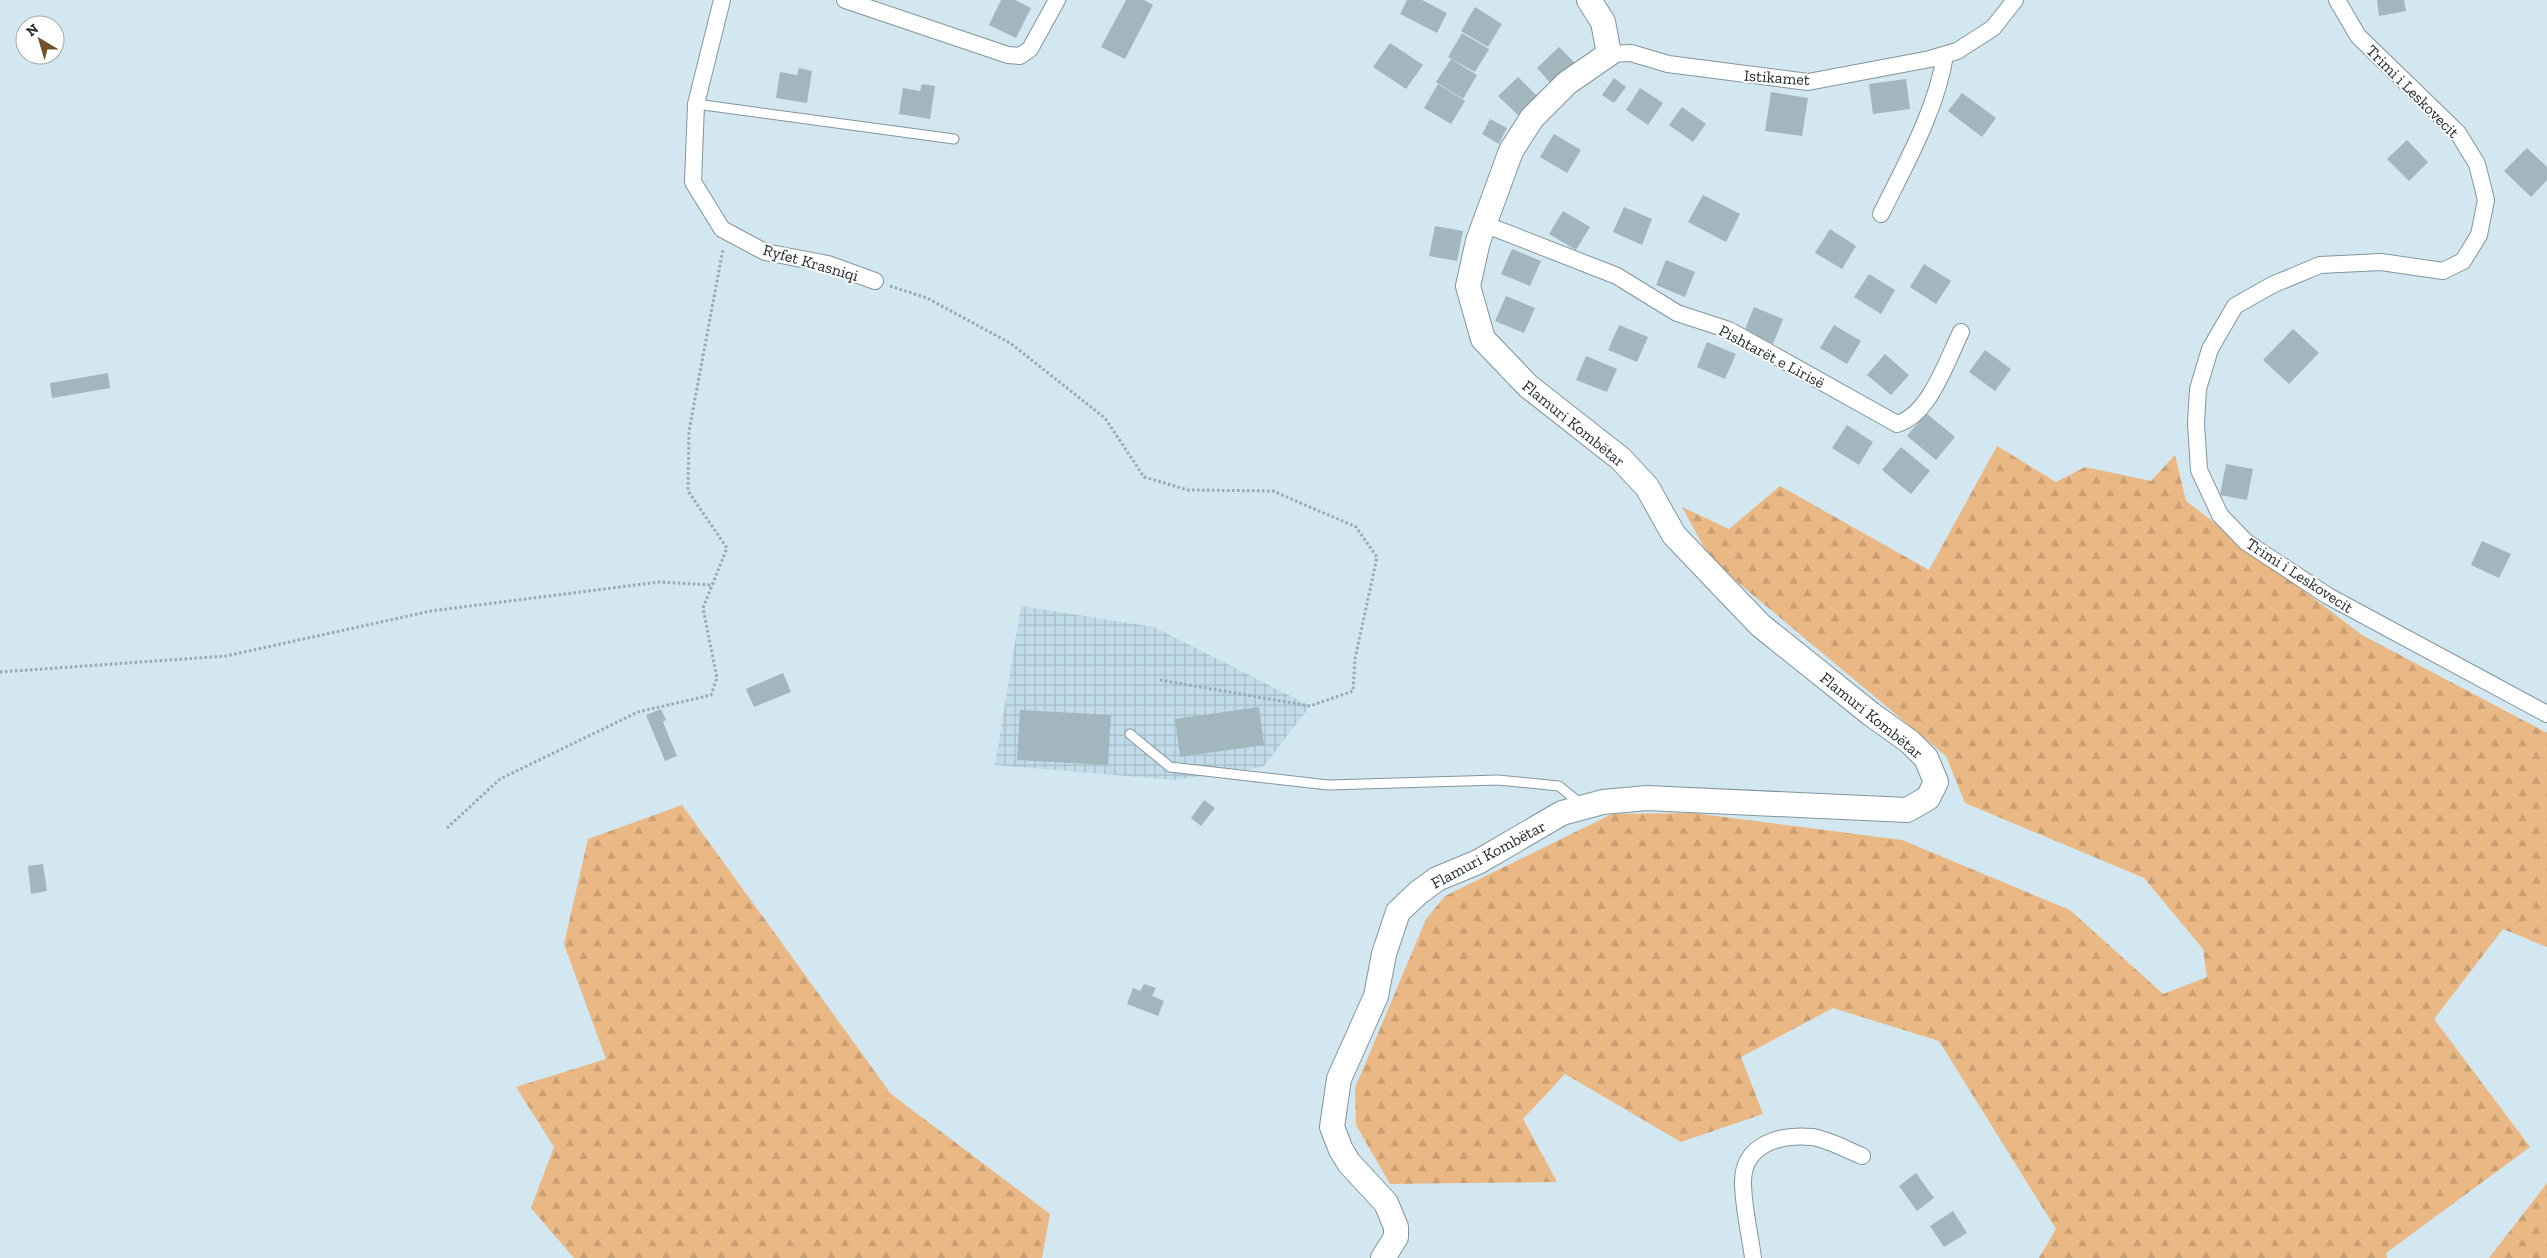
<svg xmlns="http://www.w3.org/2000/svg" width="2547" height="1258" font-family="'Zilla Slab',serif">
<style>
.industrial{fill:url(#industrial-grid)}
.forest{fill:url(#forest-firs)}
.building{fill:#a2b6be}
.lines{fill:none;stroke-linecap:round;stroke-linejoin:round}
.lane-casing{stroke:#82959e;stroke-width:11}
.street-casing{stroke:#82959e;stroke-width:18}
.secondary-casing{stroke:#82959e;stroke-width:26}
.path{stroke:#99a9b0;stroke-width:3;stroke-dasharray:2.5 2.5;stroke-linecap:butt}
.lane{stroke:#fff;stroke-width:9}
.street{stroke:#fff;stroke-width:16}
.secondary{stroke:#fff;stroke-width:24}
.labels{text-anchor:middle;stroke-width:4;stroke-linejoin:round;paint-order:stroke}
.street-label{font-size:16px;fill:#1f272a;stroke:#fff}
</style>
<defs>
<pattern id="industrial-grid" width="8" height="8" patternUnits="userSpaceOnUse" patternTransform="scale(1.25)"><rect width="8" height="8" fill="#c0dce9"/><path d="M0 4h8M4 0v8" fill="none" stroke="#a5bdc8"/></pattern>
<pattern id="forest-firs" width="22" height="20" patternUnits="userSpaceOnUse" patternTransform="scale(1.25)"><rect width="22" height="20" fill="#eab884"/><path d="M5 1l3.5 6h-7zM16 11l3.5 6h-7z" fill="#c89e72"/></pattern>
</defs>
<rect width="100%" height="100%" fill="#d2e7f0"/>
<polygon class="industrial" points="1021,606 1154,627 1310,706 1263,767 1175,780 995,765"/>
<g class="forest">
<polygon points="1997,446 2056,482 2085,467 2151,481 2175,455 2186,501 2362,635 2547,733 2547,947 2503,929 2434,1019 2530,1147 2386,1253 2387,1258 2039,1258 2056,1229 1939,1041 1833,1008 1741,1057 1763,1114 1681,1142 1565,1074 1523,1119 1557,1182 1390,1184 1356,1125 1355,1088 1426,919 1445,896 1612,814 1693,813 1902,840 2070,910 2163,994 2207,977 2203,949 2144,878 1965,803 1946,756 1711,560 1682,507 1729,529 1780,486 1929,570"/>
<polygon points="682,805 891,1094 1050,1214 1042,1258 574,1258 531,1208 554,1147 516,1087 606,1059 564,944 588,839"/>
<polygon points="2547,1183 2547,1258 2489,1258"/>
</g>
<g class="building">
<polygon points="1001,0 1015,0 1031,8 1016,38 989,25"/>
<polygon points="1126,0 1144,0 1153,5 1125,59 1101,47"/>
<polygon points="1407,0 1422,0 1447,13 1437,33 1400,14"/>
<polygon points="2377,0 2404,0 2406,11 2379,16"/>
<polygon points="1475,7 1502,24 1488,47 1461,31"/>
<polygon points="1462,33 1489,49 1475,72 1448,57"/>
<polygon points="1390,43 1423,65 1406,89 1373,67"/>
<polygon points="1559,47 1578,66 1555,88 1537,68"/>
<polygon points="1451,59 1477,75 1463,99 1436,82"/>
<polygon points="799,68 812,71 807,103 776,98 780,72 797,75"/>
<polygon points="1518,77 1540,99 1521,118 1498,96"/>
<polygon points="1614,78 1626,87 1614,103 1602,95"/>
<polygon points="1906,79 1910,109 1873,114 1869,84"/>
<polygon points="922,84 935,86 930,119 899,114 903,88 920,91"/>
<polygon points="1438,84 1465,101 1451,124 1424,108"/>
<polygon points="1640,88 1663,103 1648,125 1626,110"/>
<polygon points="1771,92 1808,98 1802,136 1765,131"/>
<polygon points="1962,93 1996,118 1982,137 1948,111"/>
<polygon points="1682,107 1706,124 1693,142 1669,125"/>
<polygon points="1490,119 1507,128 1499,144 1482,134"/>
<polygon points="1554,134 1581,150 1567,173 1540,157"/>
<polygon points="2407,140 2428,162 2409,181 2387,159"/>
<polygon points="2527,148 2547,167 2547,180 2531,197 2504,171"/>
<polygon points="1703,195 1740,214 1726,242 1688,222"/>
<polygon points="1624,207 1652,219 1642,245 1613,232"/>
<polygon points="1563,211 1590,227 1576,250 1549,234"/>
<polygon points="1435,226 1463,231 1457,261 1429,256"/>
<polygon points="1830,229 1856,246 1842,269 1815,253"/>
<polygon points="1512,249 1541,261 1530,286 1501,274"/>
<polygon points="1666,260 1695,272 1685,297 1656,285"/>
<polygon points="1924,264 1951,281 1936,304 1910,287"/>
<polygon points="1869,274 1895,290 1881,314 1854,297"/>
<polygon points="1506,296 1535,308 1524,333 1495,321"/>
<polygon points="1754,307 1783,319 1773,344 1744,332"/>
<polygon points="1619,325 1648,337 1637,362 1608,350"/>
<polygon points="1834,325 1861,341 1847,364 1820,348"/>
<polygon points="2293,329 2319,353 2289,384 2263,360"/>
<polygon points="1707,342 1736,354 1725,379 1697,367"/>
<polygon points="1985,350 2011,369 1995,391 1969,372"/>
<polygon points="1885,354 1909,375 1891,395 1867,375"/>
<polygon points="1586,356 1617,369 1607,392 1576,380"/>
<polygon points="108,373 110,388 52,398 50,383"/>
<polygon points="1926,413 1955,437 1936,460 1907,436"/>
<polygon points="1847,425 1873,442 1859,465 1832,448"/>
<polygon points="1901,447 1930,471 1911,494 1882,470"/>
<polygon points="2226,464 2253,469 2247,500 2220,495"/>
<polygon points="2482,541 2511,554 2499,578 2471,565"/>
<polygon points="783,673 791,692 754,707 746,689"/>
<polygon points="1259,707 1264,745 1180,757 1175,719"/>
<polygon points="661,709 666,720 663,722 677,756 665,761 646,715"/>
<polygon points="1020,710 1111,715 1108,765 1017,760"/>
<polygon points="1204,800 1215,808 1201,826 1191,818"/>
<polygon points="43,864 47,891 31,894 28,866"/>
<polygon points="1144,984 1156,988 1152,996 1164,1001 1158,1016 1127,1004 1133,988 1140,991"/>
<polygon points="1916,1173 1934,1198 1917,1211 1899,1186"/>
<polygon points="1953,1211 1967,1233 1944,1247 1930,1226"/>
</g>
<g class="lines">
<g class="lane-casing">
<g id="lane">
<polyline points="696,104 954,139"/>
<polyline points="1130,734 1170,767 1328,785 1498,780 1559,786 1581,804"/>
</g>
</g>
<g class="street-casing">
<g id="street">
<polyline points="722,0 696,104 693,182 722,229 765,252 828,264 875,281"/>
<polyline points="845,0 1008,55 1020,56 1030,49 1057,0"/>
<polyline points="2337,0 2358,36 2458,133 2477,164 2486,200 2479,235 2463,261 2443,271 2381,262 2320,265 2272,285 2235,306 2210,349 2198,389 2196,423 2199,470 2220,515 2246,542 2328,596 2547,714"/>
<polyline points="1609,54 1631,53 1668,64 1808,82 1930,59 1957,51 1993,28 2015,0"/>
<path d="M1881 214C1905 165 1937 109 1945 55"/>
<path d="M1484 224 1617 276 1677 313 1729 330 1897 424C1930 414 1946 362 1961 332"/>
<path d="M1753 1258C1750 1234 1743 1207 1743 1182 1743 1144 1780 1134 1812 1137 1828 1139 1847 1150 1862 1156"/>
</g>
</g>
<g class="secondary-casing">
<polyline id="secondary" points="1383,1258 1396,1237 1396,1227 1386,1203 1349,1163 1341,1150 1332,1127 1339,1079 1376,996 1384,954 1398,912 1418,893 1437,879 1478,862 1562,813 1603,802 1647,798 1907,810 1928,798 1936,782 1926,758 1910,742 1871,714 1760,625 1674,535 1647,487 1621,459 1528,386 1483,339 1468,286 1478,241 1511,151 1532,118 1567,83 1609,54 1603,22 1589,0"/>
</g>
<g class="path">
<polyline points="890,286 927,298 1010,343 1105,418 1144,477 1188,490 1273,491 1356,527 1377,557 1355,659 1353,691 1310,706 1160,680"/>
<polyline points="0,672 226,656 431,611 659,582 712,585"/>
<polyline points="447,828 500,779 638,712 711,695 717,678 703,608 727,548 688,491 689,431 723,249"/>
</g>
<use href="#lane" class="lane"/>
<use href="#street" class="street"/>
<use href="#secondary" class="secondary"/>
</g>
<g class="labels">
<g class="street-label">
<text transform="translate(1777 77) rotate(4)" y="6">Istikamet</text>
<text transform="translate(2413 91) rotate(45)" y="6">Trimi i Leskovecit</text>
<text transform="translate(811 262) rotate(16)" y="6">Ryfet Krasniqi</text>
<text transform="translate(1772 356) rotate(28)" y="6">Pishtarët e Lirisë</text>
<text transform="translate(1574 423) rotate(39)" y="6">Flamuri Kombëtar</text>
<text transform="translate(2300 575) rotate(33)" y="6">Trimi i Leskovecit</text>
<text transform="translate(1872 715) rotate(39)" y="6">Flamuri Kombëtar</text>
<text transform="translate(1488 854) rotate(-28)" y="6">Flamuri Kombëtar</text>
</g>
</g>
<g transform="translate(40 40) rotate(322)"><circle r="24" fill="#ffffff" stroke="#a5a9aa"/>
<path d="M0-4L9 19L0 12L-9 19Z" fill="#735029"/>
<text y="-8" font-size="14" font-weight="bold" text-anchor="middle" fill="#1f272a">N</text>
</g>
</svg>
